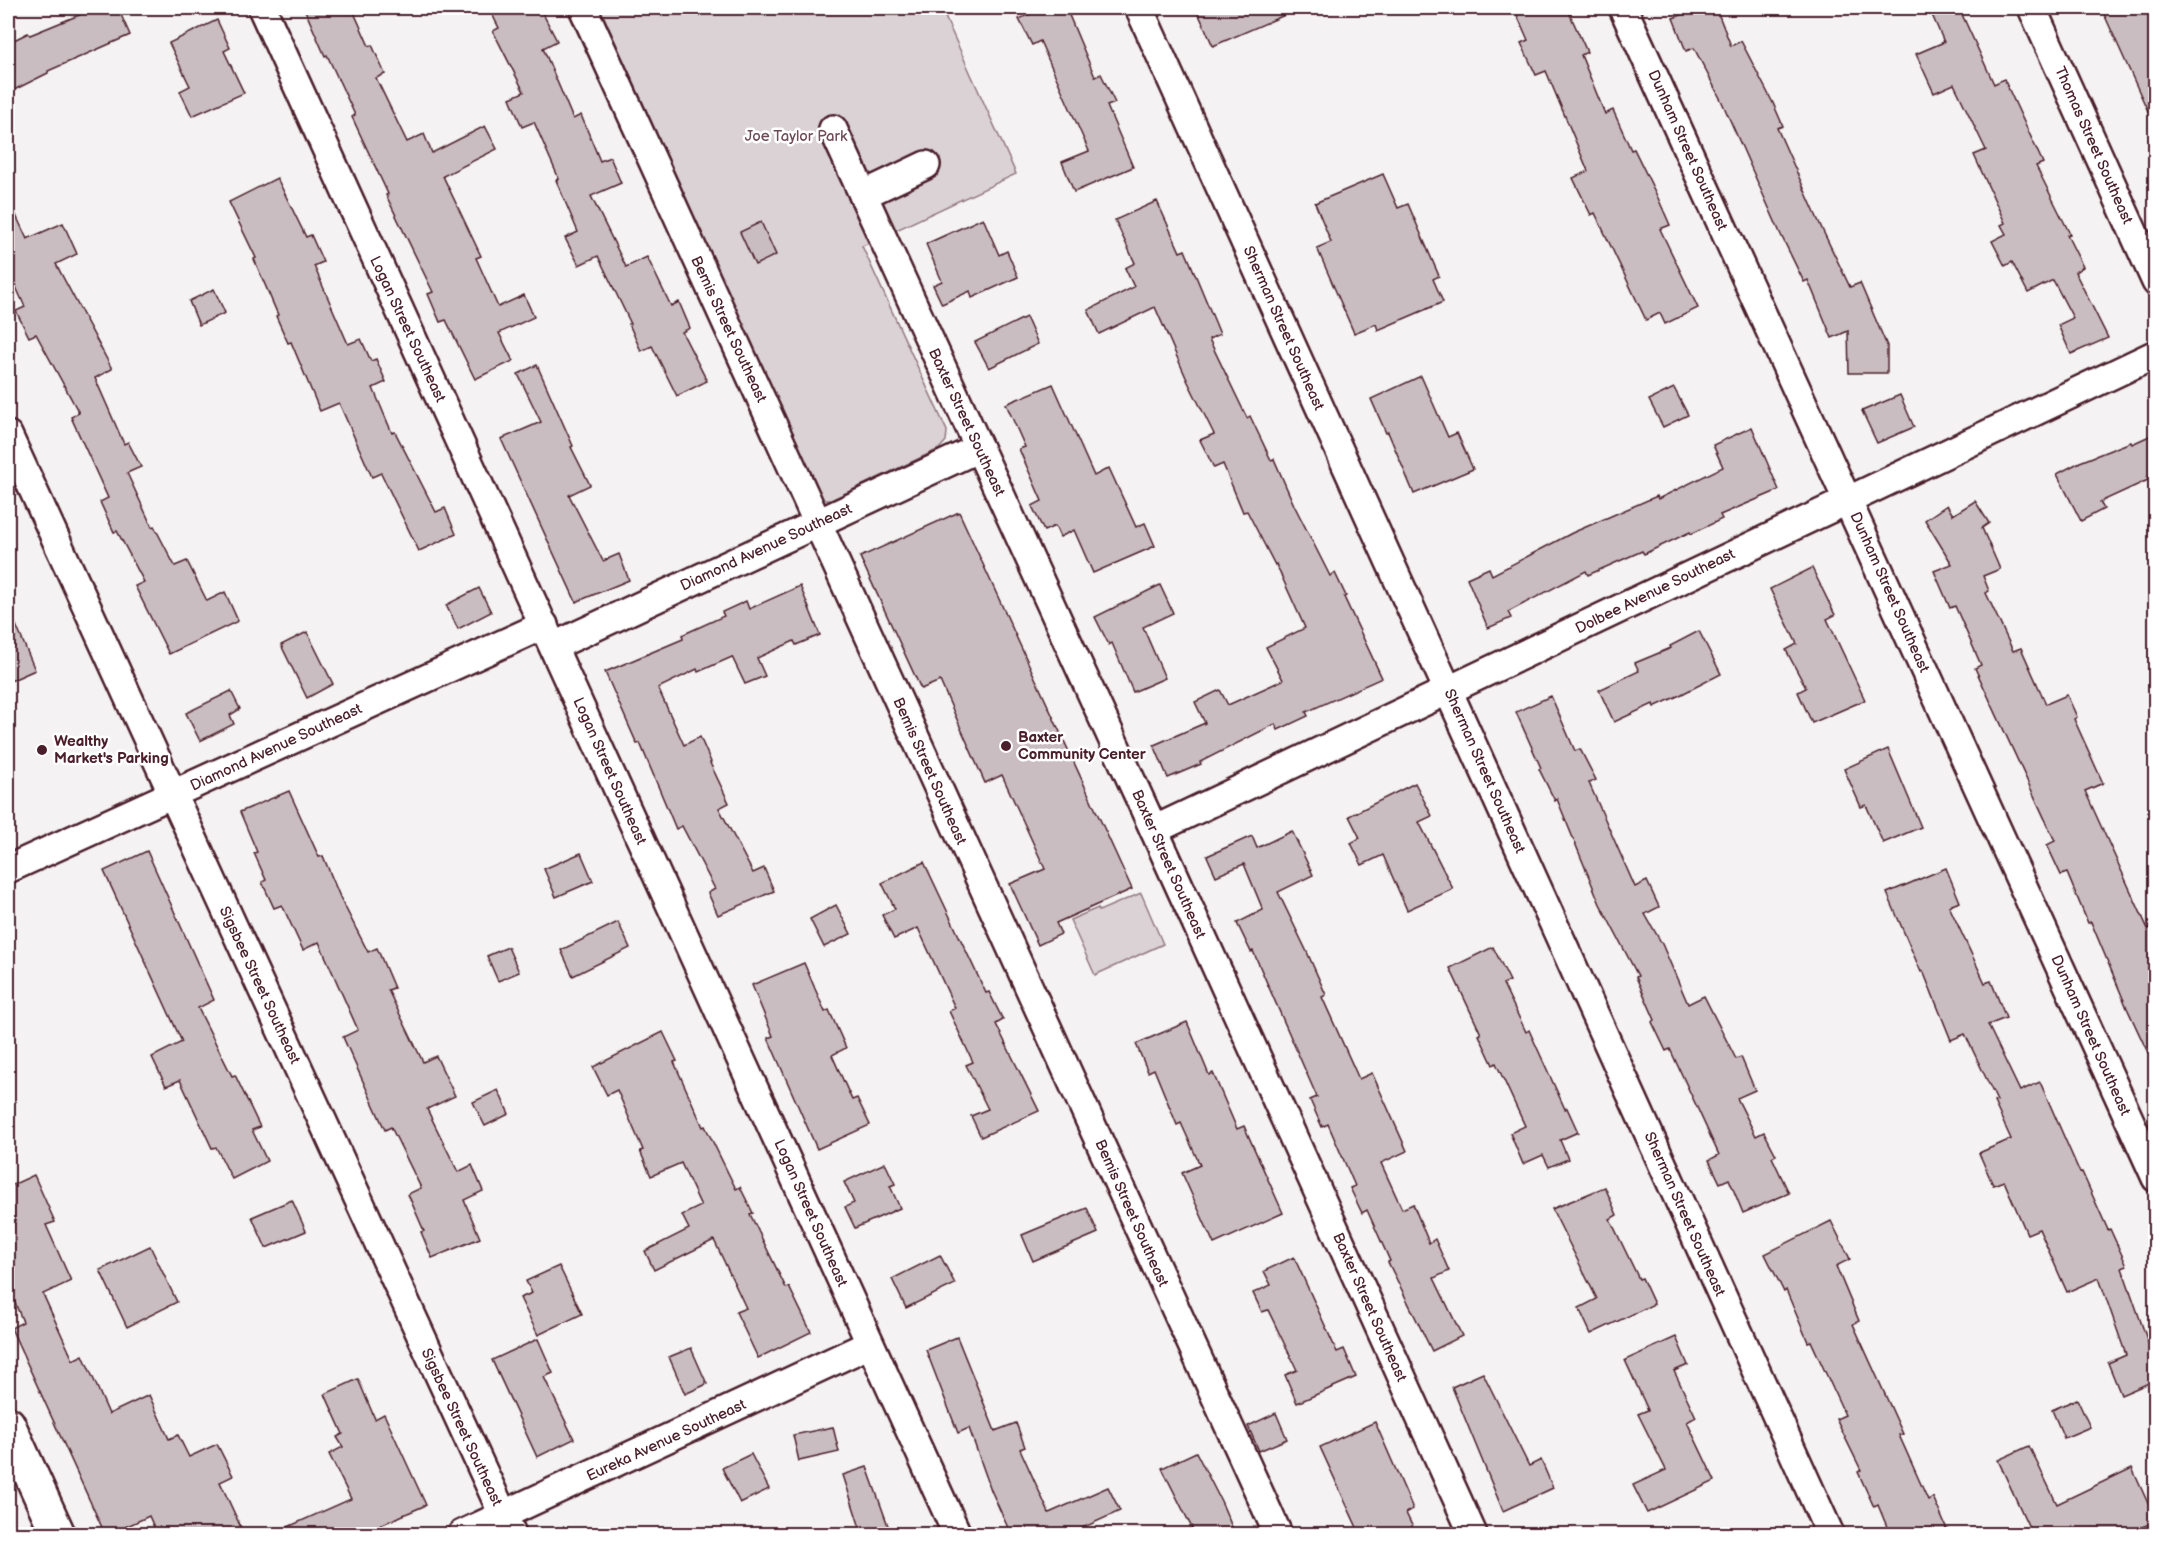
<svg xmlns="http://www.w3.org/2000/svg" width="2163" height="1542" font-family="'Balsamiq Sans',sans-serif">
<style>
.green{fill:#dbd2d5;stroke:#927880;stroke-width:1.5}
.building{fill:#cabdc1;stroke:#4a1f2b;stroke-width:1.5}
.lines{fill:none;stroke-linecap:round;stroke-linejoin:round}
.street-casing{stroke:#4a1f2b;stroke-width:32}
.secondary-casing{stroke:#4a1f2b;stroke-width:38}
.street{stroke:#fff;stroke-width:27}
.secondary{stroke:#fff;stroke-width:33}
.poi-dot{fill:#4a1f2b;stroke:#fff;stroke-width:2}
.labels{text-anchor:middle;stroke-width:5;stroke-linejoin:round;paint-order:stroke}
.park-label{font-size:15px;fill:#6e4c56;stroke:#fff}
.street-label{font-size:15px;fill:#4a1f2b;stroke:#fff}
.poi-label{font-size:15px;font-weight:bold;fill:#4a1f2b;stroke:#fff;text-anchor:start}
</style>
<rect width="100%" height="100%" fill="#f4f2f2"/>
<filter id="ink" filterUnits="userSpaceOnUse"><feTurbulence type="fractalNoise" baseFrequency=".0167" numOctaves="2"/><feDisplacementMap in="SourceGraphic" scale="12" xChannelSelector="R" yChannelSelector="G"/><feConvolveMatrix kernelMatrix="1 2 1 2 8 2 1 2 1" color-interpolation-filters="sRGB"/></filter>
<g filter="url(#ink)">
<g class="green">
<polygon points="595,8 941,8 1016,174 862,246 947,431 946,441 939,449 831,500 824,500 817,496"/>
<polygon points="1141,893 1163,944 1095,975 1070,920 1098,908 1099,911"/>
</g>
<g class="building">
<polygon points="82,8 118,8 130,35 48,71 48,73 8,93 8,43 28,33 30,35 84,13"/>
<polygon points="304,8 352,8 369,46 372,45 385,74 376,78 407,142 424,134 432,153 485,126 497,149 443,176 481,256 476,258 498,307 524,295 534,317 499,333 513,361 475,379 446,320 440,322 428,294 433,292 386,195 388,194 352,117 355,115 327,55 325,56"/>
<polygon points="489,8 540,8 557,41 543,48 573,119 581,115 600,161 610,157 621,183 591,196 626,267 647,257 671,306 679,302 690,328 682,332 707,381 677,396 652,346 641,351 629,324 631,324 598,256 579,265 565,238 578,232 556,180 559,179 534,122 522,127 510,98 524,92 493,31 499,28"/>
<polygon points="1043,8 1066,8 1095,77 1101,74 1115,103 1107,106 1133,167 1074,192 1062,162 1089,151 1040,41 1032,45 1019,19"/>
<polygon points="1196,8 1301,8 1213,46"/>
<polygon points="1514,8 1567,8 1587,52 1581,55 1605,114 1613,110 1631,150 1634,149 1658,198 1670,225 1660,229 1698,308 1665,324 1660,313 1646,320 1595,213 1591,215 1573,178 1588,171 1546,71 1536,75 1521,43 1528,40"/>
<polygon points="1701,8 1716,8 1731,46 1741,41 1773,103 1783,126 1777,128 1823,231 1850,287 1860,283 1887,346 1887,373 1849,373 1848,331 1832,338 1808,280 1804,282 1781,235 1722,102 1694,48 1686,51 1673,18"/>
<polygon points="1929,8 1959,8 1994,84 2004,79 2043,163 2036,166 2070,234 2067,235 2083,267 2075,272 2108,338 2071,354 2058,325 2073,318 2053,280 2028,293 2012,262 2005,266 1992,241 2006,234 2001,225 2005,223 1974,155 1986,150 1954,84 1934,93 1916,54 1944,42"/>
<polygon points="2119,8 2156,8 2156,129 2104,14"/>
<polygon points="217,20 230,48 224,51 244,93 192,116 180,91 190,86 169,43"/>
<polygon points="1383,174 1398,208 1408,204 1439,276 1433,279 1443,302 1378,330 1376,324 1354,333 1317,248 1331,242 1315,203"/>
<polygon points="277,178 306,237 311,235 323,262 314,266 348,344 361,339 371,361 376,359 386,382 373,388 392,433 395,432 436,512 445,508 456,534 419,551 381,473 372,477 339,403 320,411 291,342 288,343 276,316 278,315 254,259 256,258 229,202"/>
<polygon points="8,198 27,239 63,223 77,254 56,264 112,369 95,378 124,444 128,442 141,467 127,473 152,527 154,526 175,566 187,561 207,601 225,592 238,621 169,654 135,586 144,582 117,531 114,532 100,502 108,498 71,417 79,413 36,334 29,337 16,311 25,307 8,269"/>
<polygon points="1157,201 1180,252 1185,250 1220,334 1209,339 1247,418 1250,416 1271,460 1274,459 1294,505 1330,576 1335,573 1346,596 1344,597 1382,678 1306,712 1308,716 1278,730 1275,724 1200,762 1201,764 1168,778 1154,745 1205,723 1195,702 1220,690 1228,705 1283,680 1266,647 1305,628 1276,564 1275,565 1247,511 1243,512 1223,464 1214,468 1200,440 1214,434 1188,382 1155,307 1099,334 1088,310 1134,287 1125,268 1135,263 1115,220"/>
<polygon points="983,218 999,255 1007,251 1018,277 972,298 970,291 942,304 933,285 942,281 926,244"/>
<polygon points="761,222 776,255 755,265 740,232"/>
<polygon points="214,289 225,313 199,325 189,301"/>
<polygon points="1026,317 1038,344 989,368 975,342"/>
<polygon points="537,365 573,446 571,447 590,485 569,495 603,561 619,554 629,580 576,602 501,439 541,422 518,374"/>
<polygon points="1421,376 1448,437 1457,433 1473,469 1414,494 1388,432 1386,433 1371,399"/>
<polygon points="1053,384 1094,476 1109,468 1136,527 1145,523 1155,546 1093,573 1074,530 1060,537 1055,526 1044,531 1032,506 1042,501 1019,449 1025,447 1006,404"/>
<polygon points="1674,388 1688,415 1663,427 1649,400"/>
<polygon points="1900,395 1914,427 1877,443 1862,411"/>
<polygon points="1752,427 1779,490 1720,515 1722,519 1691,534 1690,532 1644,554 1642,551 1588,575 1586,571 1508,612 1511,618 1488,628 1467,578 1489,568 1492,575 1572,533 1657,496 1658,499 1723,467 1713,445"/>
<polygon points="2156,433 2156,473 2147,477 2148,480 2100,502 2104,509 2081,521 2057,474 2080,462 2131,442 2132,444"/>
<polygon points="1975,501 1989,523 1982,528 2000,569 1983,576 1989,591 1986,593 2013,651 2021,648 2046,704 2067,695 2077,717 2074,719 2103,783 2085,791 2148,929 2156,926 2156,1070 2127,1008 2091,922 2088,923 2067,873 2061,875 2047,845 2055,841 1975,668 1981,665 1955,606 1950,608 1934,571 1952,564 1925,520 1947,505 1953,515"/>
<polygon points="959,512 1132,889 1056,923 1061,934 1038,945 1010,884 1045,869 1002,775 985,783 940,681 921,689 860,557"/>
<polygon points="1812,568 1835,615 1827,619 1865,700 1812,723 1798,692 1806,688 1786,650 1797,644 1770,589"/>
<polygon points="1160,585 1173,613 1143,627 1165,678 1133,692 1112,643 1109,645 1095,617"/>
<polygon points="800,586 820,635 796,645 794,641 757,658 765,676 745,684 732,657 698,672 697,669 658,688 684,745 700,737 711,762 710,763 729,803 719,808 753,873 764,868 774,891 718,915 708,893 715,889 682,826 676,829 640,743 637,744 605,672 683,639 682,635 724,616 722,612 746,601 749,609"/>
<polygon points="479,588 491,612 458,629 446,605"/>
<polygon points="8,606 35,670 8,682"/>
<polygon points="1699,631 1721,674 1680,695 1654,707 1653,704 1614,722 1599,690 1639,671 1635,663 1671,648 1670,646"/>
<polygon points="307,632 333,684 307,698 281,645"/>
<polygon points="231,691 240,709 230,715 234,724 200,741 186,713"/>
<polygon points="1551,696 1575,751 1580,749 1596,780 1589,783 1635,887 1647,881 1659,907 1645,914 1662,944 1688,1004 1704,996 1736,1059 1741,1057 1755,1090 1737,1098 1756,1136 1764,1132 1776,1155 1772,1157 1789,1193 1743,1213 1729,1179 1720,1183 1709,1160 1719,1155 1670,1049 1666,1051 1652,1022 1655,1020 1636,977 1638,976 1600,904 1557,799 1555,801 1539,769 1541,768 1516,712"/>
<polygon points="1888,749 1921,827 1883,843 1866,805 1861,807 1844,769"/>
<polygon points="1415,783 1432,816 1419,822 1453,889 1407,910 1383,855 1362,865 1351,843 1360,838 1349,816"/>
<polygon points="289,791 319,857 323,856 340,897 368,952 377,948 394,988 388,990 423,1062 436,1056 455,1096 427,1109 458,1172 472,1165 483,1191 464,1200 480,1238 432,1258 421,1232 424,1231 408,1194 421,1188 391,1127 385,1130 343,1037 358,1030 319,942 303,950 282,905 274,908 262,882 266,880 254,853 257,852 240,812"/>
<polygon points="1292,831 1313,875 1278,892 1307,952 1326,995 1322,997 1359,1079 1372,1073 1407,1151 1381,1163 1402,1209 1413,1204 1429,1243 1435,1239 1449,1271 1434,1278 1462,1336 1432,1351 1388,1262 1390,1261 1367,1210 1362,1213 1350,1188 1355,1186 1328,1124 1322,1127 1310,1100 1317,1097 1253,951 1251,952 1237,923 1263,910 1244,864 1216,876 1207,856 1252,836 1257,848"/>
<polygon points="147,851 214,1000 198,1008 232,1076 235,1075 260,1127 252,1130 267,1161 232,1179 216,1147 212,1148 180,1080 166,1086 152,1057 182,1042 104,871"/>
<polygon points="581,853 593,881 556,897 544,869"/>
<polygon points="924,862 986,993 989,992 1003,1020 996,1024 1039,1111 981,1137 971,1116 988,1109 966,1065 973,1062 949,1011 955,1008 918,928 894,939 882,915 895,909 882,883"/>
<polygon points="1946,868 1960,902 1949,906 1985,983 1991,981 2006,1018 1988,1025 2020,1091 2040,1082 2080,1173 2082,1172 2108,1230 2110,1229 2127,1266 2122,1268 2149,1345 2156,1343 2156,1380 2121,1395 2108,1363 2126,1355 2099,1278 2067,1292 2039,1229 2027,1234 2004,1181 1993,1185 1979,1153 2011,1139 1994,1102 1997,1101 1965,1034 1951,1040 1923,971 1921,972 1887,893"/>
<polygon points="836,905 851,934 824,947 810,919"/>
<polygon points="618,922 630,948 573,976 561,950"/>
<polygon points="508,947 519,972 498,981 487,956"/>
<polygon points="1493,947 1510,981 1503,984 1526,1032 1529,1030 1565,1109 1567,1108 1578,1132 1560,1140 1568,1159 1549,1167 1543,1155 1523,1164 1510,1133 1525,1126 1496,1063 1493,1065 1479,1035 1481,1034 1450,968"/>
<polygon points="804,963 825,1012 829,1010 846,1048 832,1055 852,1100 857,1098 870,1125 817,1149 768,1038 773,1036 752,985"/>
<polygon points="1187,1022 1209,1075 1213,1073 1237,1129 1244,1126 1283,1213 1214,1244 1182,1173 1200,1165 1181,1123 1177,1125 1154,1069 1148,1072 1136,1044"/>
<polygon points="663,1032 677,1061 674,1062 703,1127 705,1126 736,1189 740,1187 753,1213 750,1214 786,1288 789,1287 811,1332 758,1358 736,1312 746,1308 714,1240 654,1270 645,1251 689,1229 682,1215 701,1206 681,1163 651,1176 640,1151 643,1150 617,1090 607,1095 593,1067"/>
<polygon points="498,1090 509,1114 485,1126 473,1102"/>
<polygon points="885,1163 895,1184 890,1186 900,1208 855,1228 845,1207 854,1203 844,1182"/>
<polygon points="34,1175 55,1222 46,1225 71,1281 43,1294 73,1360 83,1355 109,1414 149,1395 169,1439 178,1435 189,1457 217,1444 233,1476 220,1482 244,1534 157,1534 149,1516 110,1534 105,1534 11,1328 23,1322 8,1286 8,1187"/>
<polygon points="1605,1187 1617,1215 1610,1219 1639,1279 1642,1278 1654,1304 1591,1334 1579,1308 1597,1299 1552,1209"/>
<polygon points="292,1200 306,1231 266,1248 252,1217"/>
<polygon points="1087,1208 1098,1233 1033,1261 1022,1235"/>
<polygon points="1831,1221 1850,1259 1836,1266 1859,1321 1853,1324 1903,1434 1899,1435 1928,1500 1933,1497 1949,1534 1890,1534 1878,1505 1874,1507 1858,1472 1861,1470 1836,1419 1845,1415 1811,1341 1808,1342 1786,1290 1784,1292 1765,1254"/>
<polygon points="150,1246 177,1302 127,1327 100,1270"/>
<polygon points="940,1255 955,1284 906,1308 892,1279"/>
<polygon points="1294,1257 1337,1352 1344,1349 1356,1377 1297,1403 1285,1375 1297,1370 1268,1310 1262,1312 1253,1293 1271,1285 1264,1271"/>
<polygon points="559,1266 582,1314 538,1335 520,1298 532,1293 526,1281"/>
<polygon points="957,1337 995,1431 1016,1423 1025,1447 1020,1449 1049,1513 1108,1487 1120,1511 1069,1534 999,1534 1009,1530 991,1490 969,1428 958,1433 926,1350"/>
<polygon points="1676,1337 1688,1365 1674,1371 1696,1417 1687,1422 1715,1481 1647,1513 1633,1485 1666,1470 1638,1414 1648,1410 1625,1360"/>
<polygon points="538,1339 553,1373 544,1377 574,1439 537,1457 492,1360"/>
<polygon points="691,1348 707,1384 685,1394 669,1357"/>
<polygon points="1483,1373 1529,1466 1541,1460 1553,1488 1503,1511 1452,1387"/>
<polygon points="358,1379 375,1419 384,1414 426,1505 360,1534 272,1534 351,1499 329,1454 343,1447 337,1437 343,1434 325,1394"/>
<polygon points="2077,1399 2090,1427 2064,1438 2052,1410"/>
<polygon points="1276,1413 1287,1439 1259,1451 1248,1426"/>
<polygon points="1375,1422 1413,1509 1406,1513 1416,1534 1360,1534 1320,1447"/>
<polygon points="833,1427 839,1452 799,1461 793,1435"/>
<polygon points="2029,1446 2057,1504 2132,1468 2156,1521 2126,1534 2032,1534 1998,1460"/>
<polygon points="1196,1452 1221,1501 1235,1534 1195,1534 1162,1468"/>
<polygon points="751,1454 769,1489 740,1503 722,1468"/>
<polygon points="867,1467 891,1534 862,1534 843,1475"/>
</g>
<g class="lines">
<g class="street-casing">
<g id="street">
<polyline points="262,8 957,1534"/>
<polyline points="583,8 1278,1534"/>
<polyline points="1139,8 1830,1534"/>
<polyline points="1623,8 2156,1178"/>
<polyline points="2032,8 2156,282"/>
<polyline points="833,129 1154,830 1473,1534"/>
<polyline points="863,195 926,165"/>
<polyline points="8,435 512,1534"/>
<polyline points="554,646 979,448"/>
<polyline points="1154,830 2156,354"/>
<polyline points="8,869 544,625"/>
<polyline points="462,1534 870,1344"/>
</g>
</g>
<g class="secondary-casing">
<polyline id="secondary" points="8,1424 58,1534"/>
</g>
<use href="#street" class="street"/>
<use href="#secondary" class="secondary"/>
</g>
</g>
<g class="poi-dot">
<circle cx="1006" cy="746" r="6"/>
<circle cx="42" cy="750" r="6"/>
</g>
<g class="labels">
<g class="park-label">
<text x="796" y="141">Joe Taylor Park</text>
</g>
<g class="street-label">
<text transform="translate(2094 145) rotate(66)" y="5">Thomas Street Southeast</text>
<text transform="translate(1688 150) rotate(66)" y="5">Dunham Street Southeast</text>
<text transform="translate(1284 328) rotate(66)" y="5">Sherman Street Southeast</text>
<text transform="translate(408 329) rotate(65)" y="5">Logan Street Southeast</text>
<text transform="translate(729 329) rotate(65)" y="5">Bemis Street Southeast</text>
<text transform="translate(967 422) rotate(65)" y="5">Baxter Street Southeast</text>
<text transform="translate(766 547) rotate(-25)" y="5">Diamond Avenue Southeast</text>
<text transform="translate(1655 591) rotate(-26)" y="5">Dolbee Avenue Southeast</text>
<text transform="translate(1890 592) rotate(66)" y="5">Dunham Street Southeast</text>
<text transform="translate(276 747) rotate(-25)" y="5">Diamond Avenue Southeast</text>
<text transform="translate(610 771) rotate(66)" y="5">Logan Street Southeast</text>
<text transform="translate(930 771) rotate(66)" y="5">Bemis Street Southeast</text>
<text transform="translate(1485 771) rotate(66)" y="5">Sherman Street Southeast</text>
<text transform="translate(1169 864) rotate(66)" y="5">Baxter Street Southeast</text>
<text transform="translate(260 985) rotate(65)" y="5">Sigsbee Street Southeast</text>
<text transform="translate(2091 1035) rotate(66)" y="5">Dunham Street Southeast</text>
<text transform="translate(811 1213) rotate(66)" y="5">Logan Street Southeast</text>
<text transform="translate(1132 1213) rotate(66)" y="5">Bemis Street Southeast</text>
<text transform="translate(1685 1214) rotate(66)" y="5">Sherman Street Southeast</text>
<text transform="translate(1370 1307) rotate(66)" y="5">Baxter Street Southeast</text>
<text transform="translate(462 1427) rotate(65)" y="5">Sigsbee Street Southeast</text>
<text transform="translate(666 1440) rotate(-25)" y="5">Eureka Avenue Southeast</text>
</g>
<g class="poi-label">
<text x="1018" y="742">Baxter<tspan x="1018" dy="17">Community Center</tspan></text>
<text x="54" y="746">Wealthy<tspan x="54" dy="17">Market's Parking</tspan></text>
</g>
</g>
<rect width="2163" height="1542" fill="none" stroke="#fff" stroke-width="30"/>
<rect x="15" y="15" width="2133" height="1512" fill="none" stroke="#4a1f2b" stroke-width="2" filter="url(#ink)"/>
</svg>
